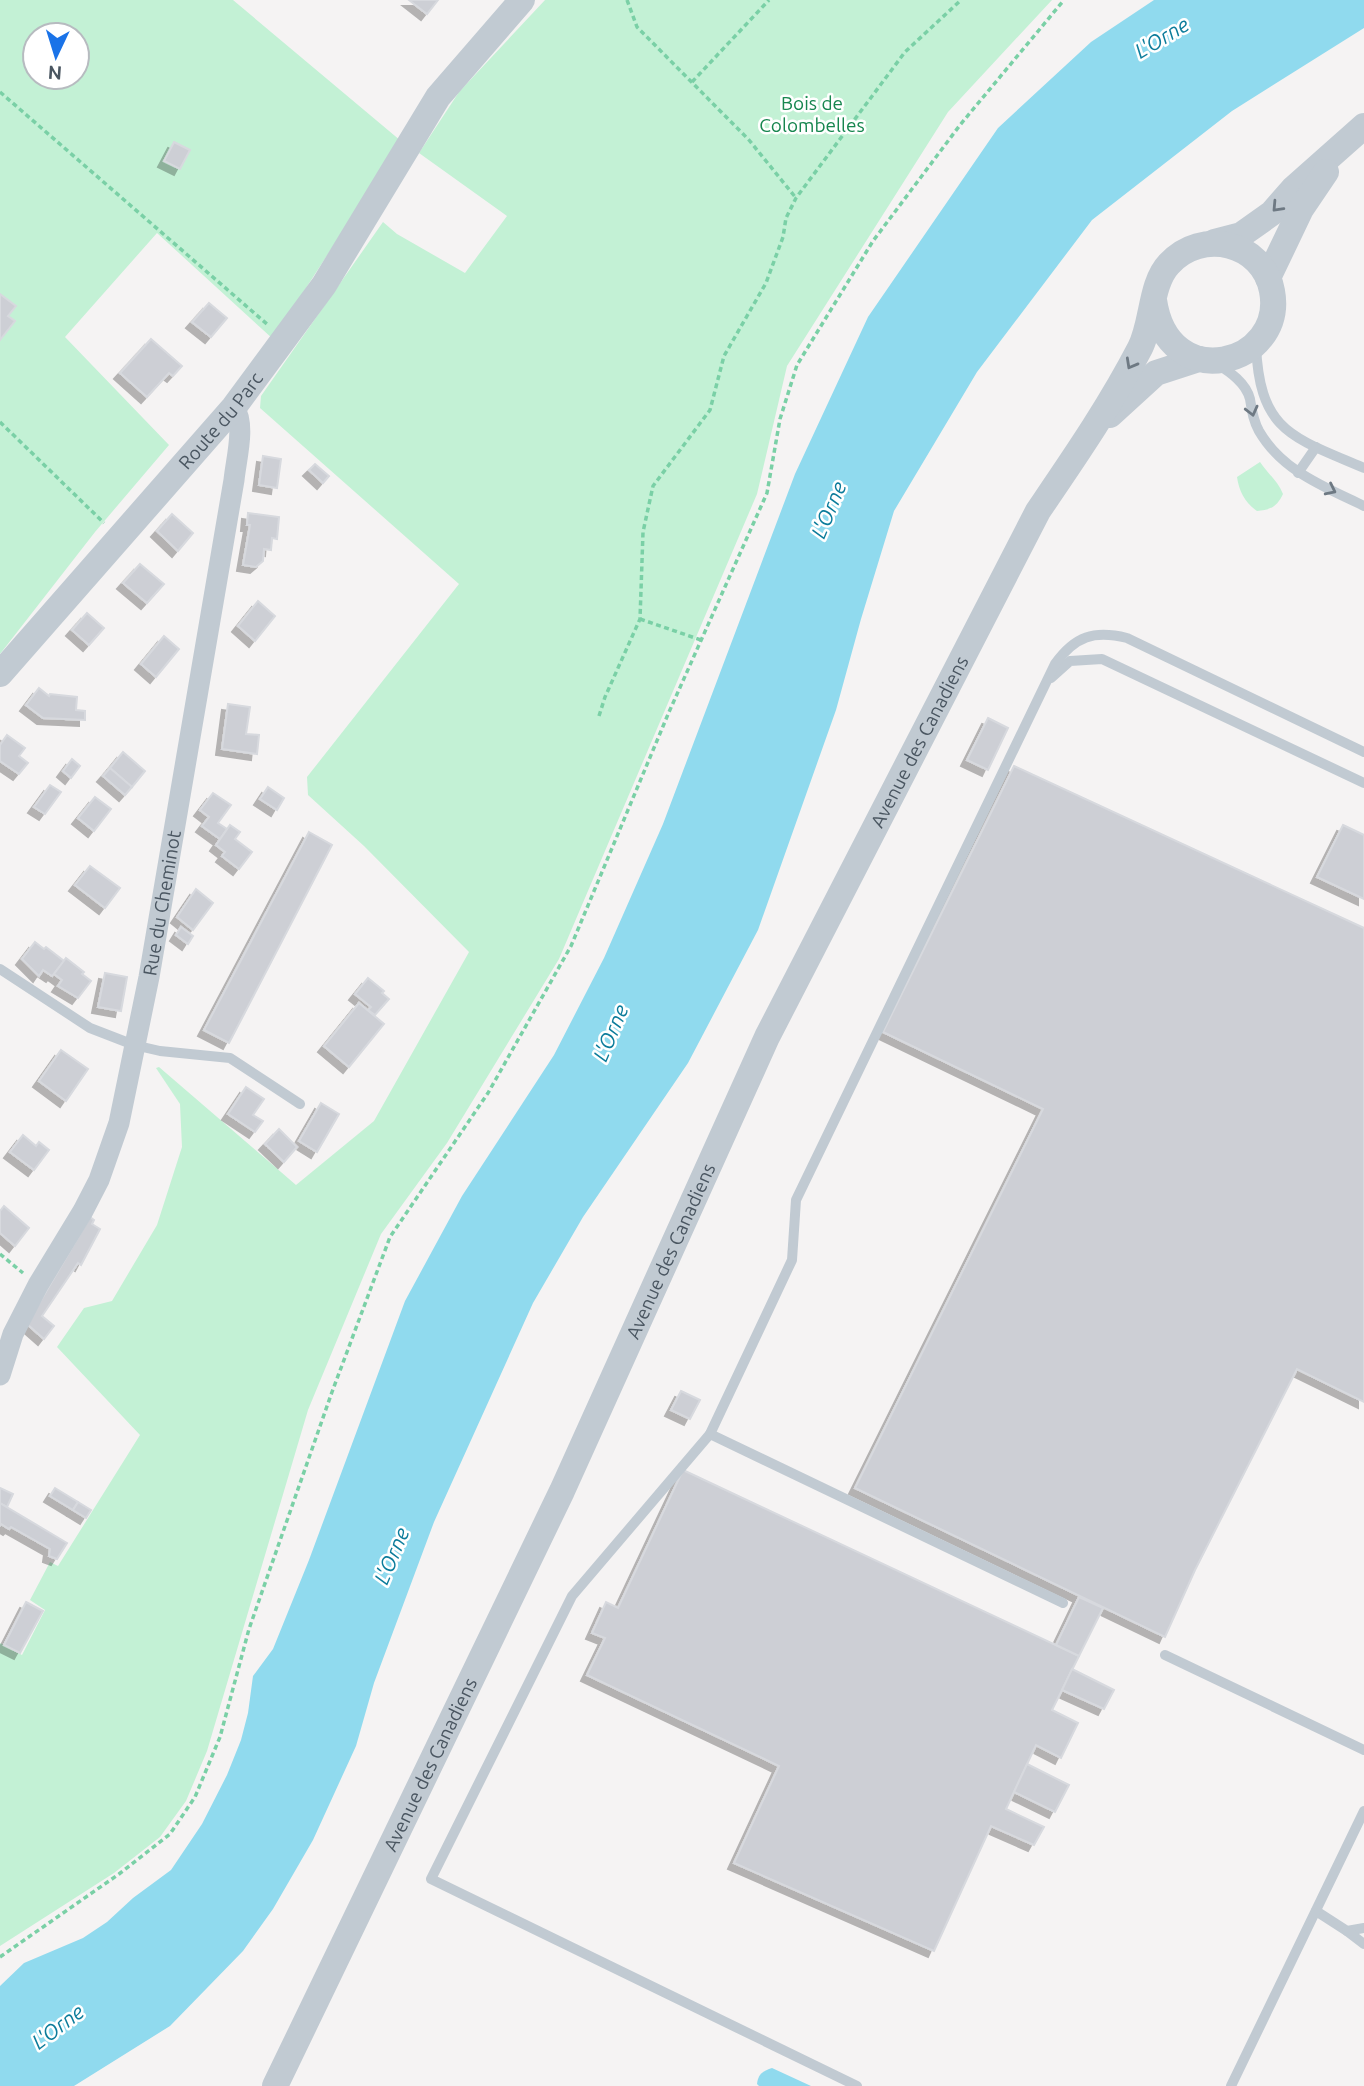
<svg xmlns="http://www.w3.org/2000/svg" width="1364" height="2086" font-family="Ubuntu,sans-serif">
<style>
.green{fill:#c3f1d5;fill-rule:evenodd}
.water{fill:#90daee}
.building{fill:#cdcfd5;stroke:#d7d9de;stroke-width:2;filter:url(#shadow)}
.lines{fill:none;stroke-linecap:round;stroke-linejoin:round}
.path{stroke:#7ad0a6;stroke-width:3.5;stroke-dasharray:5 3.5;stroke-linecap:butt}
.service{stroke:#c1cad2;stroke-width:10}
.minor{stroke:#c1cad2;stroke-width:21}
.tertiary{stroke:#c1cad2;stroke-width:26}
.oneway{stroke:#6e7983}
.labels{text-anchor:middle;stroke-width:5;stroke-linejoin:round;paint-order:stroke}
.park-label{font-size:19px;fill:#17864f;stroke:#fff}
.street-label{font-size:19px;fill:#4a5661;stroke:#fff}
.water-label{font-size:21px;font-style:italic;fill:#0c7c9b;stroke:#fff}
</style>
<defs>
<filter id="shadow"><feDropShadow dx="-6" dy="6" stdDeviation="0" flood-color="#0004"/></filter>
</defs>
<rect width="100%" height="100%" fill="#f5f3f3"/>
<g class="green">
<path d="M0 0H233L401 141 273 339 157 233 65 337 169 445 95 532 0 654ZM35 35H77V77H35Z"/>
<polygon points="545,0 1052,0 948,112 787,366 757,494 559,959 447,1143 381,1234 308,1410 207,1751 186,1801 160,1837 114,1873 0,1946 0,1643 22,1655 45,1610 30,1600 50,1562 58,1566 140,1435 57,1347 84,1308 112,1301 157,1225 182,1147 180,1104 156,1068 159,1067 296,1185 374,1121 469,952 364,846 308,795 307,777 459,584 260,408 261,396 383,222 397,234 465,273 507,216 419,153 459,92"/>
<path d="M1260 462C1268 474 1278 481 1283 494 1277 507 1270 510 1257 511 1245 503 1239 491 1237 477Z"/>
</g>
<g class="water">
<polygon points="1154,0 1364,0 1364,28 1232,111 1092,220 977,372 894,511 861,619 836,710 758,930 688,1063 583,1217 533,1303 434,1522 374,1683 356,1746 313,1840 273,1909 243,1951 170,2026 74,2086 0,2086 0,1986 24,1963 83,1938 107,1922 133,1898 171,1870 202,1824 227,1775 241,1740 248,1713 253,1676 273,1649 309,1560 405,1301 462,1196 554,1055 604,958 663,824 795,474 868,317 998,128 1091,42"/>
<path d="M772 2068 811 2086H759L757 2084C758 2074 763 2071 772 2068Z"/>
</g>
<g class="building">
<polygon points="409,0 438,0 427,14"/>
<polygon points="174,142 190,150 180,169 164,161"/>
<polygon points="0,294 16,306 8,316 15,321 0,340"/>
<polygon points="209,303 227,318 211,337 192,322"/>
<polygon points="151,339 182,366 173,376 169,373 147,397 120,373"/>
<polygon points="263,456 281,459 277,488 259,485"/>
<polygon points="315,464 329,476 323,483 309,470"/>
<polygon points="248,513 279,517 277,539 272,538 271,550 264,549 263,561 256,567 243,565 250,525 247,525"/>
<polygon points="172,514 193,533 178,551 157,531"/>
<polygon points="140,564 164,584 147,603 123,583"/>
<polygon points="258,601 275,616 255,641 238,626"/>
<polygon points="87,613 104,628 89,645 72,630"/>
<polygon points="164,636 179,649 156,677 141,664"/>
<polygon points="39,688 49,696 50,694 77,697 76,710 85,711 85,720 43,718 26,705"/>
<polygon points="228,704 250,707 246,734 259,735 257,754 222,749"/>
<polygon points="988,718 1008,728 988,770 967,760"/>
<polygon points="7,735 25,748 19,756 28,763 19,774 0,761 0,745"/>
<polygon points="123,752 145,771 132,787 110,768"/>
<polygon points="72,759 80,766 71,778 63,771"/>
<polygon points="1014,766 1364,928 1364,1402 1297,1369 1195,1570 1165,1637 855,1488 1043,1109 883,1032"/>
<polygon points="110,768 132,787 125,795 103,776"/>
<polygon points="50,785 61,792 45,814 34,807"/>
<polygon points="268,787 284,798 277,810 260,799"/>
<polygon points="213,793 231,805 218,823 227,829 220,839 202,826 209,817 200,810"/>
<polygon points="95,797 111,809 94,831 78,818"/>
<polygon points="230,825 240,832 235,839 252,852 239,869 222,856 225,852 216,845"/>
<polygon points="1343,825 1364,835 1364,899 1317,877"/>
<polygon points="309,832 332,845 229,1043 204,1030"/>
<polygon points="90,866 120,888 105,908 75,885"/>
<polygon points="196,889 213,903 193,930 177,917"/>
<polygon points="181,927 193,936 188,944 176,935"/>
<polygon points="35,942 44,949 46,947 64,961 52,976 43,970 39,976 22,959"/>
<polygon points="66,958 84,972 82,974 91,981 78,998 58,986 62,980 54,974"/>
<polygon points="105,973 127,977 121,1011 98,1007"/>
<polygon points="368,978 384,991 382,993 389,999 375,1015 368,1010 371,1007 355,994"/>
<polygon points="359,1003 384,1024 349,1067 324,1046"/>
<polygon points="61,1050 88,1069 66,1101 39,1081"/>
<polygon points="246,1087 264,1099 253,1115 263,1121 255,1132 228,1114"/>
<polygon points="321,1103 339,1114 317,1152 299,1141"/>
<polygon points="279,1129 297,1147 284,1162 265,1144"/>
<polygon points="23,1135 36,1146 39,1142 49,1150 34,1170 10,1152"/>
<polygon points="4,1206 29,1228 15,1246 0,1233 0,1211"/>
<polygon points="90,1217 94,1220 92,1224 100,1229 81,1265 78,1263 42,1316 54,1326 44,1339 27,1324"/>
<polygon points="681,1391 700,1400 690,1419 671,1410"/>
<polygon points="683,1470 1079,1656 1052,1710 1078,1723 1061,1758 1036,1745 1006,1809 1044,1827 1034,1845 991,1826 934,1951 734,1863 779,1766 587,1675 605,1638 592,1633 606,1602 618,1608"/>
<polygon points="0,1488 13,1494 7,1507 0,1503"/>
<polygon points="55,1488 78,1502 73,1510 50,1496"/>
<polygon points="78,1502 91,1510 86,1518 73,1510"/>
<polygon points="0,1503 67,1543 57,1559 49,1556 50,1549 11,1527 9,1529 1,1524 0,1526"/>
<polygon points="1079,1597 1103,1608 1079,1656 1056,1645"/>
<polygon points="26,1602 43,1611 20,1653 4,1645"/>
<polygon points="1072,1669 1114,1690 1104,1709 1062,1690"/>
<polygon points="1027,1764 1069,1785 1055,1812 1014,1792"/>
</g>
<g class="lines">
<g class="path">
<polyline points="627,0 637,27 749,140 796,198"/>
<polyline points="692,82 769,0"/>
<polyline points="0,92 268,325"/>
<polyline points="0,422 104,523"/>
<polyline points="640,619 701,640"/>
<polyline points="599,716 605,697 640,619 643,532 653,486 710,410 724,356 766,283 783,237 786,218 796,198 905,52 961,0"/>
<polyline points="0,1254 23,1273"/>
<polyline points="0,1957 119,1874 170,1834 195,1797 220,1737 249,1629 332,1392 390,1237 488,1093 571,946 669,712 767,493 780,419 797,365 873,241 960,125 1064,0"/>
</g>
<g class="service">
<path d="M1256 346C1260 432 1292 437 1364 468"/>
<path d="M1217 364C1230 372 1246 383 1250 399 1252 411 1253 420 1259 431 1282 471 1325 487 1364 506"/>
<polyline points="1298,473 1316,447"/>
<polyline points="1051,678 1070,661 1102,659 1364,783"/>
<polyline points="0,969 90,1028 134,1045 160,1051 230,1058 300,1104"/>
<polyline points="710,1434 1063,1603"/>
<polyline points="1165,1655 1364,1750"/>
<polyline points="1316,1911 1347,1931 1364,1928"/>
<polyline points="1347,1931 1364,1944"/>
<path d="M857 2086 431 1879 572 1596 710 1434 792 1260 796 1200 1055 664C1075 636 1094 630 1127 638L1364 752"/>
<polyline points="1231,2086 1364,1811"/>
</g>
<path class="minor" id="s1" d="M0 1375 13 1334 38 1285 83 1211 99 1180 119 1123 149 977 234 480C236 459 246 425 234 407"/>
<g class="tertiary">
<polyline points="1214,242 1241,235 1272,213 1293,189 1364,126"/>
<polyline points="1268,278 1301,209 1326,172"/>
<polyline points="1110,415 1156,373 1199,359"/>
<path id="s2" d="M0 674 234 407 324 285 438 97 522 0"/>
<path id="s3" d="M275 2086 562 1491 767 1037 1038 511C1074 458 1110 406 1140 348 1153 323 1150 284 1169 264 1201 228 1263 242 1272 291 1286 365 1168 397 1154 300"/>
</g>
</g>
<defs><path id="oneway-chevron" d="M-2-3.5L2.5 0L-2 3.5" fill="none" stroke-width="1.6" stroke-linecap="round" stroke-linejoin="round" transform="scale(1.75)"/></defs>
<g class="oneway">
<use href="#oneway-chevron" transform="translate(1277 207) rotate(133)"/>
<use href="#oneway-chevron" transform="translate(1131 364) rotate(119)"/>
<use href="#oneway-chevron" transform="translate(1252 411) rotate(76)"/>
<use href="#oneway-chevron" transform="translate(1331 490) rotate(26)"/>
</g>
<g class="labels">
<g class="park-label">
<text x="812" y="110">Bois de<tspan x="812" dy="22">Colombelles</tspan></text>
</g>
<g class="street-label">
<text dy="7" stroke="none"><textPath href="#s2" startOffset="336">Route du Parc</textPath></text>
<text dy="7" stroke="none"><textPath href="#s3" startOffset="1491">Avenue des Canadiens</textPath></text>
<text dy="7" stroke="none"><textPath href="#s1" startOffset="504">Rue du Cheminot</textPath></text>
<text dy="7" stroke="none"><textPath href="#s3" startOffset="924">Avenue des Canadiens</textPath></text>
<text dy="7" stroke="none"><textPath href="#s3" startOffset="357">Avenue des Canadiens</textPath></text>
</g>
<g class="water-label">
<text transform="translate(1162 38) rotate(-31)" y="7">L'Orne</text>
<text transform="translate(829 510) rotate(-67)" y="7">L'Orne</text>
<text transform="translate(611 1033) rotate(-67)" y="7">L'Orne</text>
<text transform="translate(392 1556) rotate(-67)" y="7">L'Orne</text>
<text transform="translate(58 2027) rotate(-37)" y="7">L'Orne</text>
</g>
</g>
<g transform="translate(56 56) rotate(184)"><circle r="33" fill="#ffffff" stroke="#b7bbc0" stroke-width="2"/>
<path d="M0-5L12 26L0 18L-12 26Z" fill="#1a73e8"/>
<text y="-10" font-size="19" font-weight="bold" text-anchor="middle" fill="#4a5661">N</text>
</g>
</svg>
